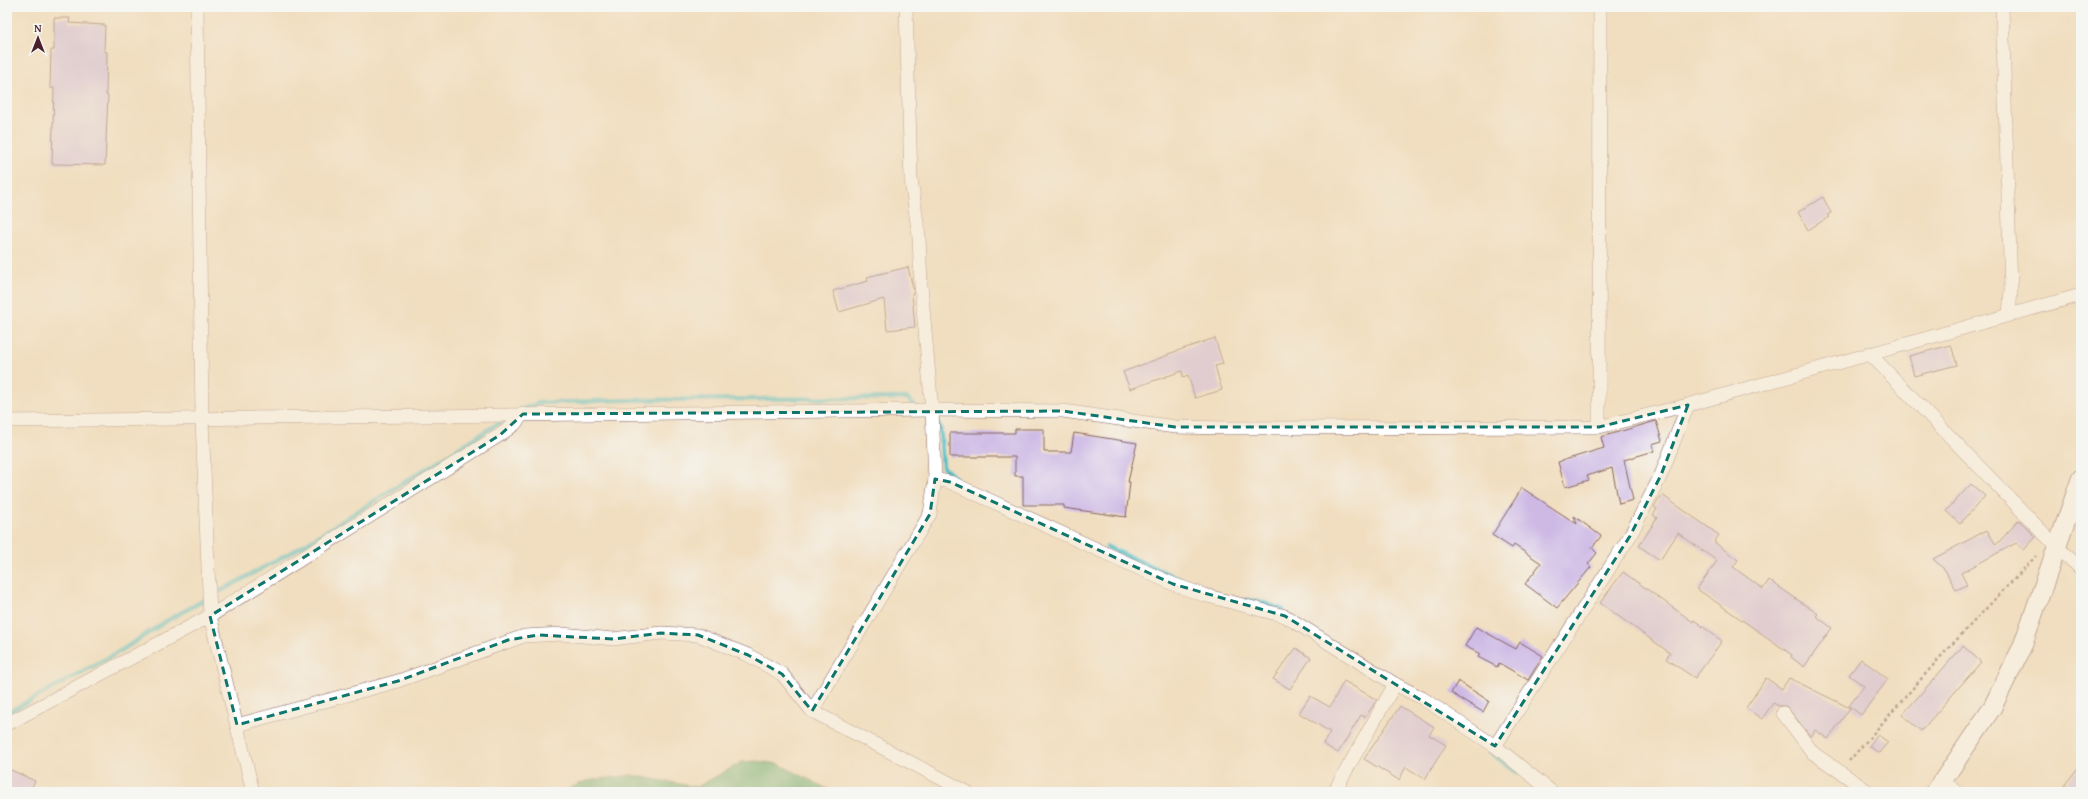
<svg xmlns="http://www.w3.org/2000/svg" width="2088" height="799" font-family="'Gentium Book Plus',serif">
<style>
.forest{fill:#66b078;stroke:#586852}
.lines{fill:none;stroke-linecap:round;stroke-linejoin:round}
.stream{stroke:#51bfc7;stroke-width:4.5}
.building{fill:#ceb9e5}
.street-casing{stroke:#84625f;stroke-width:14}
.secondary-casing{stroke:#84625f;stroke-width:20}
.path{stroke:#84625f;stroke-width:2.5;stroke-dasharray:3 3;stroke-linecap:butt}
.street{stroke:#fff;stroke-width:13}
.secondary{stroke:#fff;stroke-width:18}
.marked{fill:none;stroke:#0f766e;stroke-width:3;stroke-dasharray:8 5;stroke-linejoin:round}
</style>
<rect width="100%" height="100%" fill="#f6f6f2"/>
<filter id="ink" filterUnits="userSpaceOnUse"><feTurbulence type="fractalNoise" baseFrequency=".025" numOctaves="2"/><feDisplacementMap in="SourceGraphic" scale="8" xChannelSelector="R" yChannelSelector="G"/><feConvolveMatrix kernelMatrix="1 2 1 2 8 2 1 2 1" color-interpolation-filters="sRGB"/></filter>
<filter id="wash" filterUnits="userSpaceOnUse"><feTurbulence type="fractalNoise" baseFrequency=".012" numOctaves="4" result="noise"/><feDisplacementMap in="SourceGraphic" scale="16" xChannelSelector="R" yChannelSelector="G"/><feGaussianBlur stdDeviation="0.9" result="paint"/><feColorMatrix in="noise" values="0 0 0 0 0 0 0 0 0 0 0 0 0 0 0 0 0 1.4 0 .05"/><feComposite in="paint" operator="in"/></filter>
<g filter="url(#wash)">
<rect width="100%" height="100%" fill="#f1dec0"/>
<polygon class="forest" points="757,761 779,764 833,792 562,792 586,781 631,775 697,787 742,762"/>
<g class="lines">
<g class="stream">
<polyline points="520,410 538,403 625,400 907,398 917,408"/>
<polyline points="935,423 940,427 943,467 956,479"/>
<polyline points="1107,547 1188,583"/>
<polyline points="1246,600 1260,602 1283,610"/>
<polyline points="7,713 122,650 168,620 299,548 507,418"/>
<polyline points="1490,746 1489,752 1518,773"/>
</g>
</g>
<g id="blocks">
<g class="building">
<polygon points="54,18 70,18 69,23 105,25 104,51 107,52 106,95 108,95 105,165 52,164 54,88 50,88 51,50 54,50"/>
<polygon points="1823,197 1831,213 1827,215 1829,217 1808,230 1798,212"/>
<polygon points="908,267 914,292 912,294 915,327 887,330 884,299 839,312 833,291 868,281 867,277"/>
<polygon points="1215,338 1223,364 1215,366 1222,390 1195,398 1188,375 1183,377 1182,371 1130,389 1123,372 1168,355 1168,354"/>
<polygon points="1951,345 1957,365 1914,376 1909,356"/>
<polygon points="1656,421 1662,441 1652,444 1654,451 1624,460 1633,500 1619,504 1612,468 1587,476 1589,480 1565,487 1558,462 1604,448 1601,437"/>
<polygon points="1015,429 1044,429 1044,452 1071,452 1074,433 1137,443 1128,482 1130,482 1126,517 1064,508 1064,505 1023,505 1023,476 1015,476 1015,457 950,457 950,433 1015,433"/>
<polygon points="1971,484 1985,496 1960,524 1946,511"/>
<polygon points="1522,488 1577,524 1574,516 1601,536 1592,548 1597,553 1588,564 1591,567 1557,608 1525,584 1541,563 1514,545 1512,548 1492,535"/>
<polygon points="1662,495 1719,535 1714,542 1738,560 1733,567 1763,589 1769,580 1818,614 1816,616 1832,628 1804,667 1791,657 1792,655 1771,640 1697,589 1717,561 1678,533 1660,560 1639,546 1657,518 1653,515 1657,509 1654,507"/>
<polygon points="2019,520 2036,537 2024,550 2016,543 1961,573 1967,585 1956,590 1945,570 1933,559 1987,530 1996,545"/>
<polygon points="1623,572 1693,622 1694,620 1722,641 1695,678 1666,659 1670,653 1600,603"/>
<polygon points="1476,627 1516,649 1520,642 1543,656 1528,680 1499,663 1497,667 1478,657 1480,654 1465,646"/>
<polygon points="1963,646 1981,662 1921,731 1902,715"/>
<polygon points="1296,648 1311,658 1290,689 1273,679"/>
<polygon points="1861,659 1888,679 1861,715 1849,706 1864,686 1849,675"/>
<polygon points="1766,678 1782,689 1789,678 1850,708 1828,739 1815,730 1811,737 1786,706 1779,706 1773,703 1762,719 1746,708"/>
<polygon points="1344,681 1377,700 1365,717 1361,715 1338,753 1323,744 1330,732 1299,713 1310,696 1330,707"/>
<polygon points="1458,681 1489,701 1483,712 1451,693"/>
<polygon points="1400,706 1434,727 1429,735 1446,745 1425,779 1406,767 1399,780 1364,759"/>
<polygon points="1878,735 1888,742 1879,753 1869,746"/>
<polygon points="2081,764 2081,783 2074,792 2059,792"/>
<polygon points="11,770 35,781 29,792 7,792 7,778"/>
</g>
</g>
</g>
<g filter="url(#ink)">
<use href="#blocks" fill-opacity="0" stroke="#84625f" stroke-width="1"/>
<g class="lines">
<g class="street-casing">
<g id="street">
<polyline points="197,7 202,420 210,616 253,792"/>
<polyline points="2002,7 2011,290 2009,315"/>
<polyline points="1869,353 2056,546 2081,569"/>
<polyline points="7,421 932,410 1063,411 1175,427 1229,428 1599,427 1688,405 2081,295"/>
<polyline points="1599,427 1600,7"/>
<polyline points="935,479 950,482 1173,584 1204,595 1285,616 1395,684 1422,698 1495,746 1552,792"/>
<polyline points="812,711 930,514 935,479 932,410 921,285 919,237 911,179 906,7"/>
<polyline points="1783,713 1813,753 1869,792"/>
<polyline points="7,724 210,616 500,435 515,424 523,414"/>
<polyline points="237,725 398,681 524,636 562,634 613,639 661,633 698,635 748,655 782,674 812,711 967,792"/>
<polyline points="1495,746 1630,536 1661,475 1688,405"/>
<polyline points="1944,782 1957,792"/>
<polyline points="1334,792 1395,684"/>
</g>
</g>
<g class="secondary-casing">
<polyline id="secondary" points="1935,792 1992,708 2022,647 2081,478"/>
</g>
<polyline class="path" points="1849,761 1943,654 2036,556"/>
<use href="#street" class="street"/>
<use href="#secondary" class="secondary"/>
</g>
</g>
<path d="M0 0H2088V799H0ZM1688 405 1661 475 1630 536 1495 746 1285 616 1173 584 950 482 935 479 930 514 812 711 782 674 748 655 698 635 661 633 613 639 538 635 508 640 398 681 237 725 210 616 500 435 523 414 1063 411 1175 427H1599Z" fill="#f1dec0" fill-opacity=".55" fill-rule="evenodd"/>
<path class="marked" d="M1688 405 1661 475 1630 536 1495 746 1285 616 1173 584 950 482 935 479 930 514 812 711 782 674 748 655 698 635 661 633 613 639 538 635 508 640 398 681 237 725 210 616 500 435 523 414 1063 411 1175 427H1599Z"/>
<rect width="2088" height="799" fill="none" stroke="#f6f6f2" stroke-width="24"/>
<g transform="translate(38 38)" stroke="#f6f6f2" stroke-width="3" paint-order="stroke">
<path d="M0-3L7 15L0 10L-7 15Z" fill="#4a1f2b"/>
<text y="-6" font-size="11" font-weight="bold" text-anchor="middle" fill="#4a1f2b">N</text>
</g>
</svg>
